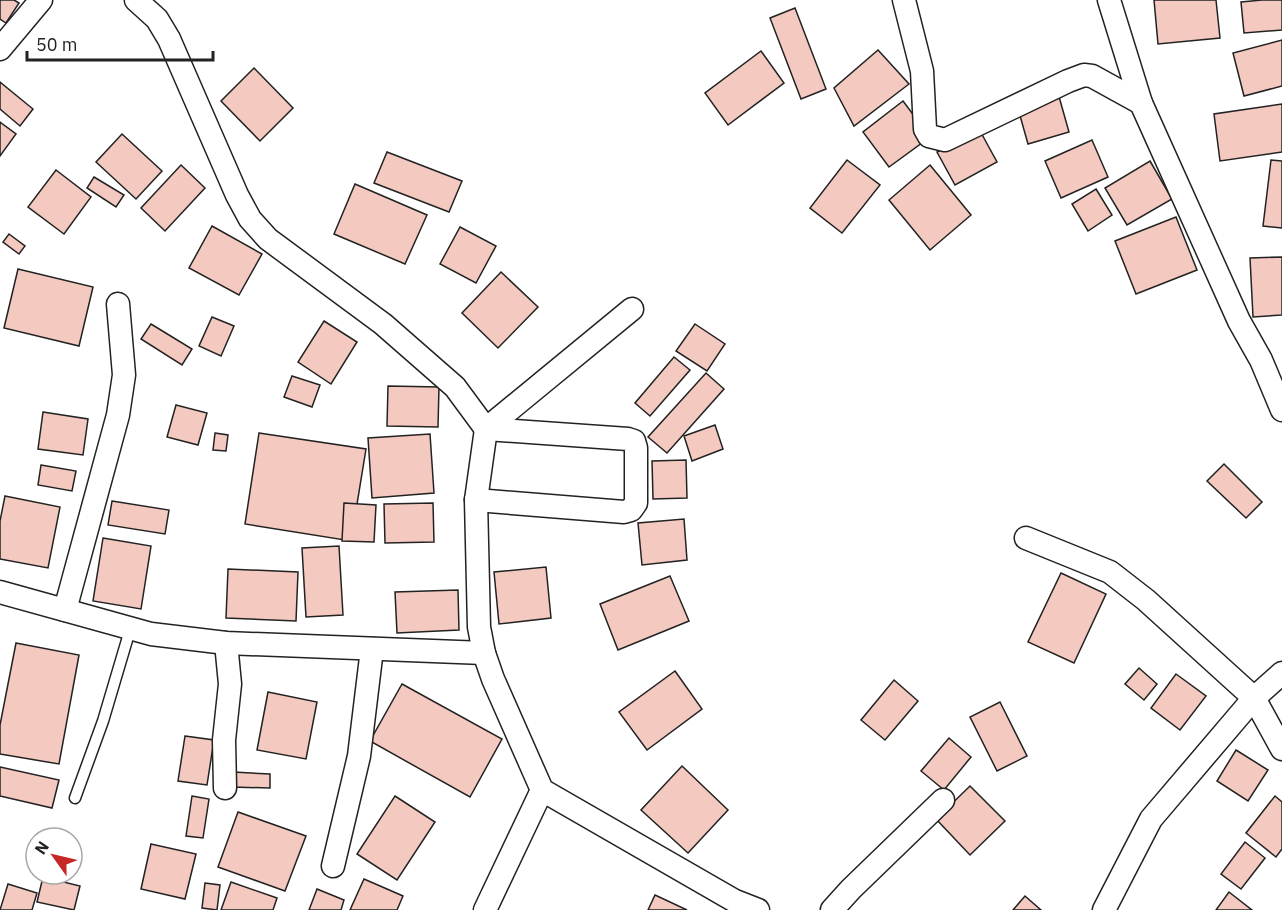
<svg xmlns="http://www.w3.org/2000/svg" width="1282" height="910" font-family="'IBM Plex Sans',sans-serif">
<style>
.building{fill:#f3c9c0;stroke:#222;stroke-width:1.5}
.lines{fill:none;stroke-linecap:round;stroke-linejoin:round}
.service-casing{stroke:#222;stroke-width:13}
.minor-casing{stroke:#222;stroke-width:25}
.service{stroke:#fff;stroke-width:10}
.minor{stroke:#fff;stroke-width:22}
</style>
<rect width="100%" height="100%" fill="#fff"/>
<g class="building">
<polygon points="0,0 14,0 19,3 6,23 0,19"/>
<polygon points="1154,0 1216,0 1220,38 1158,44"/>
<polygon points="1262,0 1282,0 1282,30 1244,33 1241,2"/>
<polygon points="795,8 826,89 801,99 770,18"/>
<polygon points="1282,40 1282,86 1244,96 1233,53"/>
<polygon points="878,50 909,84 854,126 834,88"/>
<polygon points="761,51 784,83 728,125 705,93"/>
<polygon points="254,68 293,108 260,141 221,101"/>
<polygon points="0,82 33,109 20,126 0,109"/>
<polygon points="1058,93 1069,132 1028,144 1017,105"/>
<polygon points="903,101 930,137 889,167 863,132"/>
<polygon points="1282,104 1282,152 1220,161 1214,114"/>
<polygon points="0,122 16,134 0,156"/>
<polygon points="979,129 997,162 955,185 937,152"/>
<polygon points="122,134 162,171 136,199 96,162"/>
<polygon points="1092,140 1108,177 1061,198 1045,161"/>
<polygon points="387,152 462,181 449,212 374,183"/>
<polygon points="847,160 880,185 842,233 810,208"/>
<polygon points="1271,160 1282,161 1282,228 1263,226"/>
<polygon points="1150,161 1172,199 1127,225 1105,188"/>
<polygon points="181,165 205,188 165,231 141,208"/>
<polygon points="930,165 971,215 930,250 889,200"/>
<polygon points="56,170 91,197 64,234 28,207"/>
<polygon points="94,177 124,195 116,207 87,188"/>
<polygon points="355,184 427,215 405,264 334,234"/>
<polygon points="1096,189 1112,215 1088,231 1072,204"/>
<polygon points="1176,217 1197,270 1136,294 1115,241"/>
<polygon points="212,226 262,254 239,295 189,268"/>
<polygon points="460,227 496,246 476,283 440,264"/>
<polygon points="9,234 25,246 19,254 3,242"/>
<polygon points="1282,257 1282,315 1253,317 1250,258"/>
<polygon points="18,269 93,287 79,346 4,328"/>
<polygon points="501,272 538,307 498,348 462,313"/>
<polygon points="212,317 234,326 221,356 199,346"/>
<polygon points="324,321 357,342 331,384 298,362"/>
<polygon points="151,324 192,349 182,365 141,339"/>
<polygon points="695,324 725,344 707,371 676,351"/>
<polygon points="674,357 690,370 650,416 635,403"/>
<polygon points="706,373 724,389 667,453 648,437"/>
<polygon points="292,376 320,385 312,407 284,397"/>
<polygon points="388,386 439,387 438,427 387,426"/>
<polygon points="176,405 207,413 198,445 167,437"/>
<polygon points="43,412 88,419 83,455 38,449"/>
<polygon points="715,425 723,449 692,461 684,436"/>
<polygon points="215,433 228,435 226,451 213,450"/>
<polygon points="259,433 366,449 351,541 245,524"/>
<polygon points="430,434 434,493 372,498 368,438"/>
<polygon points="686,460 687,498 653,499 652,461"/>
<polygon points="1224,464 1262,502 1246,518 1207,481"/>
<polygon points="41,465 76,471 72,491 38,485"/>
<polygon points="5,496 60,507 48,568 0,559 0,521"/>
<polygon points="112,501 169,510 165,534 108,525"/>
<polygon points="344,503 376,505 374,542 342,541"/>
<polygon points="433,503 434,542 385,543 384,504"/>
<polygon points="684,519 687,560 642,565 638,523"/>
<polygon points="103,538 151,546 141,609 93,601"/>
<polygon points="339,546 343,615 306,617 302,548"/>
<polygon points="546,567 551,618 499,624 494,572"/>
<polygon points="228,569 298,572 296,621 226,618"/>
<polygon points="1061,573 1106,594 1074,663 1028,642"/>
<polygon points="670,576 689,621 618,650 600,604"/>
<polygon points="458,590 459,630 397,633 395,592"/>
<polygon points="16,643 79,655 59,764 0,754 0,725"/>
<polygon points="1139,668 1157,684 1144,700 1125,684"/>
<polygon points="675,671 702,709 647,750 619,712"/>
<polygon points="1176,674 1206,696 1180,730 1151,708"/>
<polygon points="894,680 918,701 885,740 861,720"/>
<polygon points="402,684 502,739 470,797 370,741"/>
<polygon points="268,692 317,702 306,759 257,750"/>
<polygon points="1000,702 1027,756 997,771 970,717"/>
<polygon points="185,736 214,740 207,785 178,781"/>
<polygon points="949,738 971,757 944,790 921,771"/>
<polygon points="1236,750 1268,770 1248,801 1217,781"/>
<polygon points="682,766 728,810 688,853 641,810"/>
<polygon points="0,767 59,780 52,808 0,796"/>
<polygon points="233,772 270,774 270,788 232,787"/>
<polygon points="970,786 1005,821 970,855 936,819"/>
<polygon points="192,796 209,799 203,838 186,836"/>
<polygon points="395,796 435,822 397,880 357,854"/>
<polygon points="1275,796 1282,802 1282,849 1276,857 1246,833"/>
<polygon points="238,812 306,836 285,891 218,867"/>
<polygon points="1245,842 1265,858 1241,889 1221,874"/>
<polygon points="151,844 196,854 185,899 141,889"/>
<polygon points="43,877 80,886 74,910 37,902"/>
<polygon points="364,879 403,896 397,910 350,910"/>
<polygon points="231,882 277,898 273,910 221,910"/>
<polygon points="205,883 220,885 217,910 202,908"/>
<polygon points="8,884 37,893 32,910 0,910"/>
<polygon points="317,889 344,900 341,910 309,910"/>
<polygon points="1229,892 1252,910 1216,910"/>
<polygon points="655,895 687,910 648,910"/>
<polygon points="1025,896 1041,910 1013,910"/>
</g>
<g class="lines">
<g class="service-casing">
<polyline id="service" points="75,798 103,721 130,630"/>
</g>
<g class="minor-casing">
<g id="minor">
<polyline points="136,0 157,19 169,39 237,195 250,219 268,239 383,324 455,387 486,429 628,439 634,441 636,448 636,503 631,510 624,512 476,500"/>
<polyline points="904,0 922,71 925,129 929,136 945,140 1068,81 1084,75 1092,76 1141,103"/>
<polyline points="1109,0 1141,103 1239,321 1261,360 1282,410"/>
<polyline points="0,49 41,0"/>
<polyline points="632,309 486,429 476,500 479,627 484,653 493,679 542,790 735,901 758,910"/>
<polyline points="1026,538 1110,572 1146,600 1254,698 1151,819 1104,910"/>
<polyline points="0,592 151,634 226,643 484,653"/>
<polyline points="65,610 118,415 124,375 118,304"/>
<polyline points="1282,673 1254,698 1282,749"/>
<polyline points="225,788 224,740 230,684 226,643"/>
<polyline points="333,866 359,756 372,649"/>
<polyline points="485,910 542,790"/>
<polyline points="832,910 851,889 943,800"/>
</g>
</g>
<use href="#service" class="service"/>
<use href="#minor" class="minor"/>
</g>
<g transform="translate(54 856) rotate(304)"><circle r="28" fill="#ffffff" stroke="#a7a7a7" stroke-width="1.5"/>
<path d="M0-4.5L10 22L0 15L-10 22Z" fill="#c62828"/>
<text y="-9" font-size="16" font-weight="bold" text-anchor="middle" fill="#222222">N</text>
</g>
<path d="M27 51v9h186v-9" fill="none" stroke="#222222" stroke-width="3"/>
<text x="36" y="51" font-size="18" fill="#222222" stroke="#ffffff" stroke-width="4.5" paint-order="stroke">50 m</text>
</svg>
